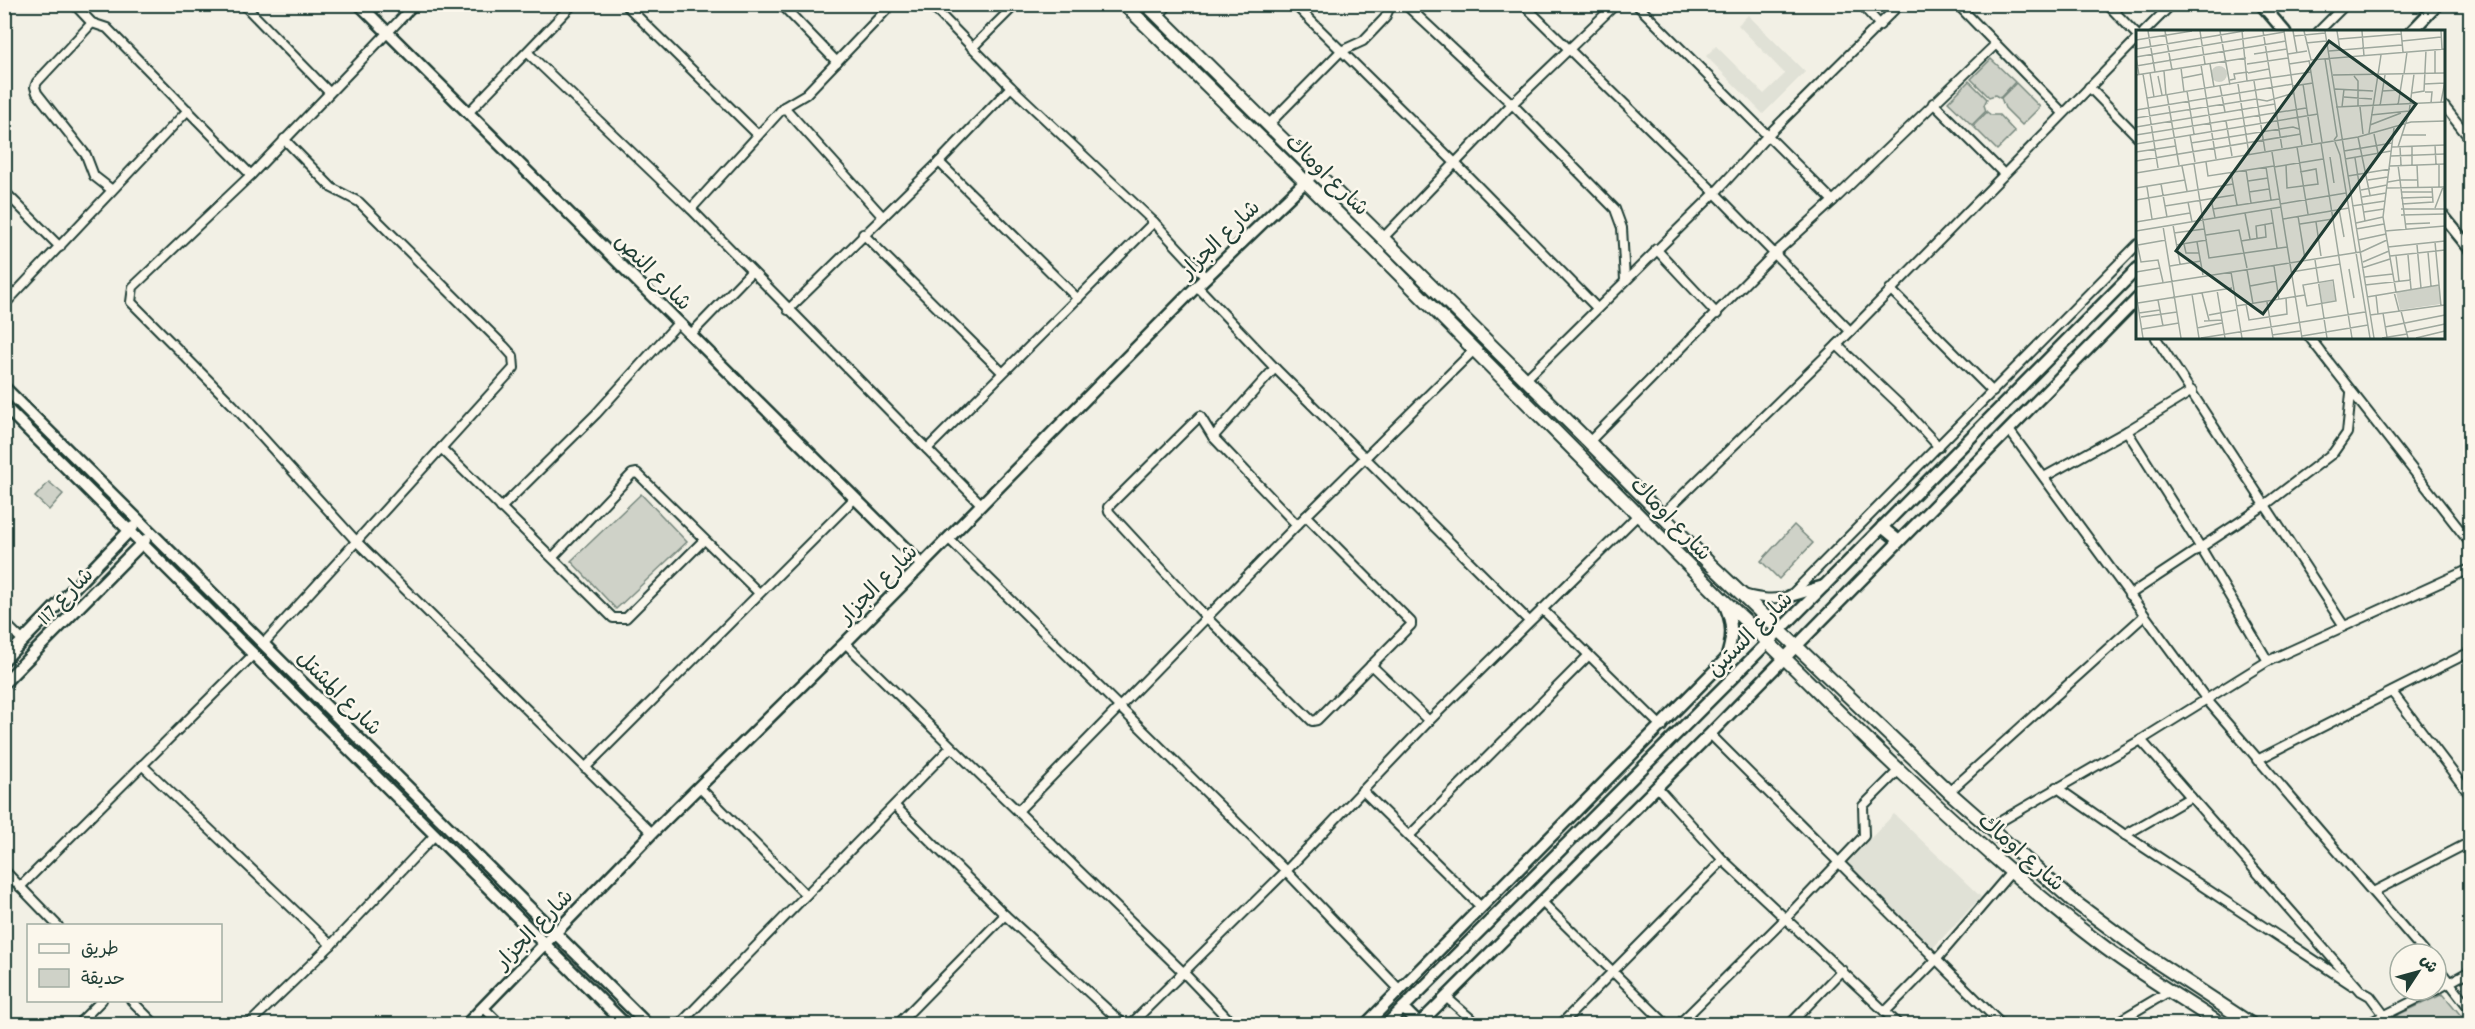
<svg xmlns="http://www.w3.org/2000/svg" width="2475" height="1029" font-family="Dekko,'Playpen Sans Arabic',sans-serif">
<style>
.built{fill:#e0e1d6}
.green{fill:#cfd2c8;stroke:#77887e;stroke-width:1.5}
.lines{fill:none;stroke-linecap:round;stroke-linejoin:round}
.street-casing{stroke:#1f3d34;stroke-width:12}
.secondary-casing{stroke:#1f3d34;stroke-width:15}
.primary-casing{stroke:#1f3d34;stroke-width:16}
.street{stroke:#fbf7ec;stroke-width:8}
.secondary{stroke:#fbf7ec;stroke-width:10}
.primary{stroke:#fbf7ec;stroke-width:12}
.labels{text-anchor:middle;stroke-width:5;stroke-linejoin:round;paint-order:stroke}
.street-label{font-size:22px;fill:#1f3d34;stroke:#fbf7ec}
.inset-road{fill:none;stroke:#9ea89e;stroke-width:1.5}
.view{fill:#1f3d34;fill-opacity:0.15;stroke:#1f3d34;stroke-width:3}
.inset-edge{fill:none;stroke:#1f3d34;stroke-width:3}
</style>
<rect width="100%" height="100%" fill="#f2f0e5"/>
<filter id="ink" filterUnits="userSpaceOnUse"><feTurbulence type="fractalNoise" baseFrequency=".0167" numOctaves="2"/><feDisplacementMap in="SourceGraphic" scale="12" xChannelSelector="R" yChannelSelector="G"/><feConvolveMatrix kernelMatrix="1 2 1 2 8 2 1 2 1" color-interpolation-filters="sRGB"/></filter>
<g filter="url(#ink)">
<g class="built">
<polygon points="1748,15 1805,72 1763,114 1706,56 1716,46 1764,94 1785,74 1738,25"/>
<polygon points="1894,814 1981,897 1932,949 1845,865"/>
</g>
<g class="green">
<polygon points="1991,59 2015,82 2000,98 1995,95 1989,97 1971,79"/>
<polygon points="1969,81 1987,99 1984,105 1986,111 1972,125 1948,102"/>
<polygon points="2016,83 2040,107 2022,125 2005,108 2001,98"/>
<polygon points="1987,112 1991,115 1999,115 2015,132 1997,150 1973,126"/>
<polygon points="49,482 63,494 49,510 35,497"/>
<polygon points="641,494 687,542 616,609 571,561"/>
<polygon points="1794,525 1813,543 1779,579 1761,561"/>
<polygon points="2443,994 2468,1024 2380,1023"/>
</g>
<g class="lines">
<g class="street-casing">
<g id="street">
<polyline points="74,4 92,23 107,28 251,175"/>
<polyline points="243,4 329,92"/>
<polyline points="415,4 251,175 133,287 131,302 233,405 357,542 652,833"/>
<polyline points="625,4 758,135"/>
<polyline points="781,4 837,62"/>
<polyline points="930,4 1011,87 1154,222 1206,278"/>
<polyline points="1294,4 1455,163 1597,308"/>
<polyline points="1405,4 1512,104 1615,209 1622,228 1625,280"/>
<polyline points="1523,4 1715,193 1850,331"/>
<polyline points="1636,4 1833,201"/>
<polyline points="1861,4 1880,25"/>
<polyline points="1957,4 2063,113"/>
<polyline points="2107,4 2138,36"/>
<polyline points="4,8 8,4"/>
<polyline points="1158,16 1169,4"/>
<polyline points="92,23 37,82 35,87 37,93 86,155 94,176 112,190"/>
<polyline points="2144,32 2172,4"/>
<polyline points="2318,32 2346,4"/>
<polyline points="972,48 1016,4"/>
<polyline points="528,53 691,209 982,505"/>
<polyline points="2089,87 2138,137"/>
<polyline points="1933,103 2004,174"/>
<polyline points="2444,106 2470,139"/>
<polyline points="784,107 883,217"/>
<polyline points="468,113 573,4"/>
<polyline points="1269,124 1341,51 1363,41 1385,18 1391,4"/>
<polyline points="939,162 1078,299"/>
<polyline points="4,191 60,247"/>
<polyline points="691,209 784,107 806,94 892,4"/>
<polyline points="863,234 1002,372"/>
<polyline points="1383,238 1512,104 1616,4"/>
<polyline points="1656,249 1717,314"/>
<polyline points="1197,286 1275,368 1529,621"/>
<polyline points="1890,289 1993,392"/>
<polyline points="4,305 188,110"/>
<polyline points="788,310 939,162 1011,87"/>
<polyline points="691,334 751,272"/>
<polyline points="2156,338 2344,626"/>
<polyline points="2310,338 2470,543"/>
<polyline points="1837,345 1901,406 1939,447"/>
<polyline points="1275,368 1213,437 1200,416 1108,507 1109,512 1206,617 1312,721 1317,720 1411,625 1411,622 1306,516"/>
<polyline points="1526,379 1715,193 1769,134 1900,4"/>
<polyline points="2009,430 2207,700 2426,954"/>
<polyline points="2127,431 2201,548 2268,661"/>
<polyline points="1213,437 1297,525"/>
<polyline points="1589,442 1773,255 1833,201 1995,45"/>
<polyline points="441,448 613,618 626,618 704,540"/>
<polyline points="927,449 1154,222"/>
<polyline points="2044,477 2127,431 2192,391"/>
<polyline points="501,508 596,414 679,322"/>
<polyline points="1662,515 1837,345 2138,38"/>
<polyline points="948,538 1286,871 1400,990"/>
<polyline points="553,557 632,474 637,473 759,593"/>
<path d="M1744 594C1761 599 1774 600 1790 596L2138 244"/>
<polyline points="2129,595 2265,505 2333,453 2347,433 2351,393"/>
<polyline points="1542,609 1662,727"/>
<polyline points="4,622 23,641"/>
<polyline points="264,643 514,368 513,356 504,346 359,202 332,188 284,139"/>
<polyline points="845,643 1183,972 1233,1024"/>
<polyline points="1371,665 1429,721"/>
<polyline points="2392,692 2470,795"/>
<polyline points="1710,734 2001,1024"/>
<polyline points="2141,740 2361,991 2370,996 2385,1016"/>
<polyline points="2257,760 2470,652"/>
<polyline points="142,765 331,945"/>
<polyline points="585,768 855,498"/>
<polyline points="1657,787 1723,860 1898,1024"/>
<polyline points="2056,787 2125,835 2352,985"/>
<polyline points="700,788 806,895"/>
<polyline points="1362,790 1481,907"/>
<polyline points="1949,792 2144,616"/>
<polyline points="895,806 1005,915 1123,1024"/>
<polyline points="1018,811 1297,525 1474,350"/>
<polyline points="1989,828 2141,740 2268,661 2470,569"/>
<polyline points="2125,835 2191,797"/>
<polyline points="1409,836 1588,656"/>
<polyline points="4,870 58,926"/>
<polyline points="20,887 254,654"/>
<polyline points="2373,892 2470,842"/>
<polyline points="1542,902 1666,1024"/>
<polyline points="2436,965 2470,1009"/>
<polyline points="2436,990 2470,971"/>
<polyline points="1447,998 1477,1024"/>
<polyline points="131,1000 155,1024"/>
<polyline points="484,1008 500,1024"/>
<polyline points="1885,1012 1936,960 2012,871"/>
<polyline points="78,1024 102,1000"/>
<polyline points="249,1024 331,945 435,835"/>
<polyline points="680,1024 951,747"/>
<polyline points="898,1024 1005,915"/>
<polyline points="1131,1024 1286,871 1429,721 1639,514"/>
<polyline points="1561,1024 1723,860"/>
<polyline points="1679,1024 1785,919 1864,836 1863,806 1899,770"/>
<polyline points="1790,1024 1842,970"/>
<polyline points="2114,1024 2168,992"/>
<polyline points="2367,1024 2435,990"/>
</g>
</g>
<g class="secondary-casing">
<g id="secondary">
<polyline points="359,4 922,565"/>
<polyline points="2261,4 2285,32"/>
<polyline points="2411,32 2438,4"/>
<polyline points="2444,217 2470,249"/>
<polyline points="4,387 647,1024"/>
<polyline points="4,406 625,1024"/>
<polyline points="1882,527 1899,541"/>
<polyline points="1790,596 1824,586"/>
<polyline points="4,660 133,527"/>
<polyline points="4,683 145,540"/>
<polyline points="1403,1008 1419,1024"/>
<polyline points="467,1024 652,833 845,643 1197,286 1311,176"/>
<path d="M1366 1024 1726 659C1733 639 1734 622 1723 602"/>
<polyline points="1387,1024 1824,586 2138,268"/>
<polyline points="1419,1024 1710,734 2138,298"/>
</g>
</g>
<g class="primary-casing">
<g id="primary">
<path d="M1124 4 1373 248 1722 599C1783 654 1839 714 1899 770 1963 830 2029 890 2099 943 2138 973 2180 997 2220 1024"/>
<polyline points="1146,4 1589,442 1709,563 1949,792 2072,900 2146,955 2251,1024"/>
</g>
</g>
<use href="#street" class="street"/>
<use href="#secondary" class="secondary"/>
<use href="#primary" class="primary"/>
</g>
</g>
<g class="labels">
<g class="street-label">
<text transform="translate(1328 174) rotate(44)" y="8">شارع اوماك</text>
<text transform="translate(1219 238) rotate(-44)" y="8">شارع الجزار</text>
<text transform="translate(654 271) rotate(45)" y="8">شارع النص</text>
<text transform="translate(1672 518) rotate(46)" y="8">شارع اوماك</text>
<text transform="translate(877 583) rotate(-45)" y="8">شارع الجزار</text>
<text transform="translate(64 595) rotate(-46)" y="8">شارع 117</text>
<text transform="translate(1749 633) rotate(-45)" y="8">شارع الستين</text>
<text transform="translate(340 692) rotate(45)" y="8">شارع المشتل</text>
<text transform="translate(2022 851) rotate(41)" y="8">شارع اوماك</text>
<text transform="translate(533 928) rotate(-46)" y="8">شارع الجزار</text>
</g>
</g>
<g transform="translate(2136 30)">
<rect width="309" height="309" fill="#f2f0e5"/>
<path d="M75 44a8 8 0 1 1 16 0a8 8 0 1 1-16 0ZM196 251 200 271 186 273 183 253ZM303 255 305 274 264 280 260 262Z" fill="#cfd2c8"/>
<path class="inset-road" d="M12 1 19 42M29 1 36 40M64 1 69 34M84 1 94 55M127 1 146 118M148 1 166 115M157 1 161 23M168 1 175 30 309 19M189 1 238 308M201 1 204 20M226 1 228 26M265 1 267 22M305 1 306 19M158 6 189 3M203 9 265 4M0 10 56 1M266 11 305 7M170 13 190 11M0 19 108 1M193 21 266 15M118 24 151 19M152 24 171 21M0 27 148 2M0 27 3 45M189 29 201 106 198 110M173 30 186 112M74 34 78 57M111 34 152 28M153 34 173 31M65 35 80 129M0 36 150 11M45 38 48 62M28 41 30 65M14 43 18 67M112 43 133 39M299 43V20M7 44 11 68M268 44 271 22M0 45 110 28M197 45 309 43M22 46 26 65M218 46 222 51V77M46 48 66 44M94 50 99 49 98 44 112 42M111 51 175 42M118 51 129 121M102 54 113 124M167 54 176 113M288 54 309 53M84 56 89 82M157 56 177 53M199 59 237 61M51 61 58 104M246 61 264 60M289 62H296L295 73M276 63 288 61 290 20M31 65 43 135M208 67 236 69M305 72 309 51M262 75 267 44M244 76 249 45M200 77 309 72M206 77 208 59M224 77 227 104M0 80 157 54M235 85 273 81M0 88 120 69 131 71 158 63M90 91 96 126M234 95 265 83M0 97 139 74M258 98 247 187 260 262M233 103 245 25M238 104 242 123M0 105 170 78M54 105 59 132M266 105H290M222 107 234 165M199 112 204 125 234 308M55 113 157 97 163 99M185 113 204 234M0 114 182 84M299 115 300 134M276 116V135M161 117 172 184M256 117 309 115M262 117 273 83 278 44M264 117 265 135M208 121 256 113M0 122 40 116M136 122 166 308M255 126 309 124M194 127 198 153M219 128 229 191M209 129 255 121M0 131 165 104M70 132 72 146 138 136M58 134 73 228 151 217M303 134V157M150 135 151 158 182 154 180 139 164 142M281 135 282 158M46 136 51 161M254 136 309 134M130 137 135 170M138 137 187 129M22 138 11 68 111 51 106 1M110 140 115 173M0 143 222 107 275 92 309 91M95 143 101 175M212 146 254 139M232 150 252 147M112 151 132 148M252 152 264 150 262 135M25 154 31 187M11 157 16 189M0 158 49 150M250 158 309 157M308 158 309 178M225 160 251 155M113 162 133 159M265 162H296M226 167 250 163M265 168 296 167M75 169 79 188M0 170 97 154M52 172 56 192M144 174 210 163M266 174 297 172 296 157M29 176 98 165M216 176 249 171M299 178 307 157M77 179 143 169M135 179 141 218M203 179 208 207M265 179H309M228 182 248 179M109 183 114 209M265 185 309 184M162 186 169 229M147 189 213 178M0 192 54 183M180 192 185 226M220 193 247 187M164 194 197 189M269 194 294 193M37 195 44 234M27 196 45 308M220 199 248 194M270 199 264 150H281M0 201 145 177M249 201 309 196M38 203 68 199M70 205 103 200 111 238M0 208 5 232 22 230 27 252M121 208 120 196 137 193M222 210 250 204M105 211 130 207 129 194M61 212 67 245M299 212 305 276M48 214 50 223H63M2 215 30 210M40 215 71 210M281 215 285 258M252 217 309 211M225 222 251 210M292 222 295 256M272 225 275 259M254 226 309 220M260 226 263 251M179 230 191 308M227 232 253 221M34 236 65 231M138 236 143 270M226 238 254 229M213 239 218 268M111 240 117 274M0 242 24 238M95 242 106 308M155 242 204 234 216 308M229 247 257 244M197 250 200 271 171 276 167 255ZM229 255 275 250M114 256 141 251M0 257 224 222M81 260 89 308M258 262 263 281M0 263 7 308M66 263 73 290M56 264 63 308M240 265 242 284M231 267 303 255M22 270 27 296M131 272 137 308M2 273 96 258M110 274 113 290 151 284 150 268M100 276 169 265M265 281 272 308M3 283 24 280M247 283 251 307M73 285 100 280M234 285 309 275M5 287 41 282M68 291 86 290M249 297 309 285M61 298 86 293M6 299 43 293M271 302 309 294M136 305 164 301M166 306 232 295M65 308 229 282M246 308 271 304M280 308 309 301"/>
<path class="view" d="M193 11 280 74 127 284 40 221Z"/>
<rect width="309" height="309" class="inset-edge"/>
</g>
<rect width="2475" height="1029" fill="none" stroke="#fbf7ec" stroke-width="24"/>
<rect x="12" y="12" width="2451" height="1005" fill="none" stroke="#1f3d34" stroke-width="2" filter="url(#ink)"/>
<rect x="27" y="924" width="195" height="78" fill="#fbf7ec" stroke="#a3ada2" stroke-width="1.5"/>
<rect x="39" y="944" width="30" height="9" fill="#fbf7ec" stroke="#a3ada2" stroke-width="1.5"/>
<text x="81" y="954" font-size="18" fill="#1f3d34">طريق</text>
<rect x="39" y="969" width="30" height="18" fill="#cfd2c8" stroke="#a3ada2" stroke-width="1.5"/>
<text x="81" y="984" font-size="18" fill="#1f3d34">حديقة</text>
<g transform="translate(2418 972) rotate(54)"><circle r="28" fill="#fbf7ec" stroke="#a3ada2" stroke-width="1.5"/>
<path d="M0-4.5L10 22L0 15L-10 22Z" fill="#1f3d34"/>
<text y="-9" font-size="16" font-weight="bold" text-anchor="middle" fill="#1f3d34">ش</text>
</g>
</svg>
